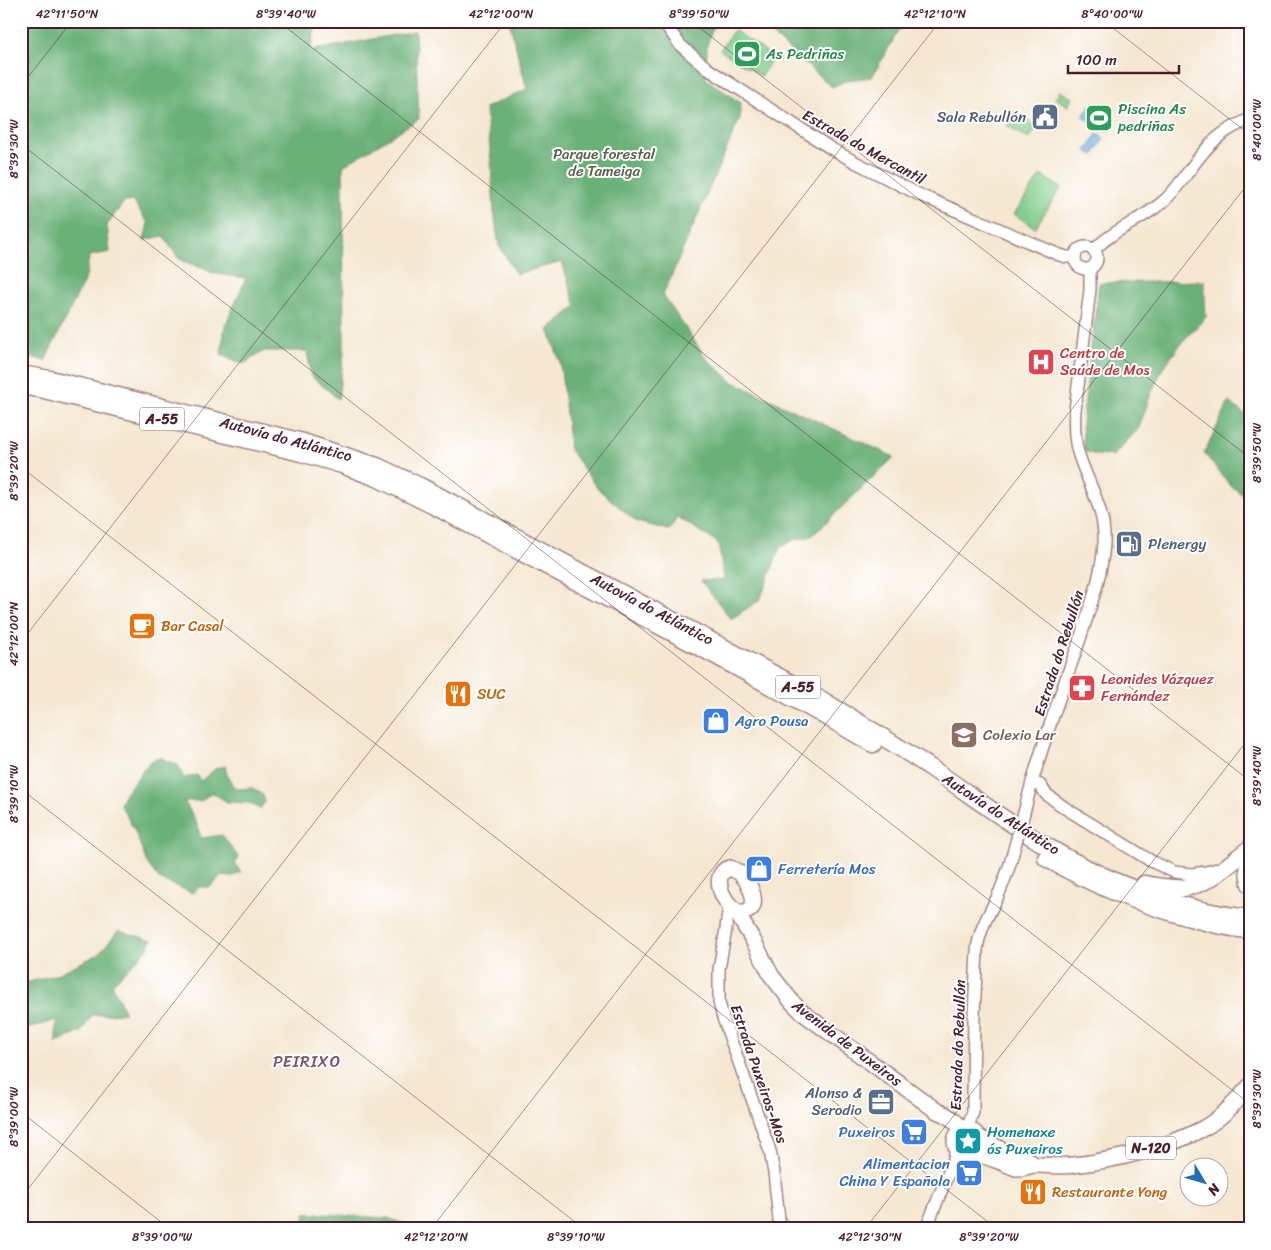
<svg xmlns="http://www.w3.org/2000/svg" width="1271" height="1250" font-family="Sriracha,sans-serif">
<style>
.green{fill:#83ce8c;stroke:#66765c}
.forest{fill:#6ab178;stroke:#5a6852}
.water{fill:#74abe3;stroke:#5f6587}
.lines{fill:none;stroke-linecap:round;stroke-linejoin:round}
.tertiary-casing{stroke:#a0837e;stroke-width:14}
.trunk-casing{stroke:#a0837e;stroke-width:18}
.motorway-casing{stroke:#a0837e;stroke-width:19}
.tertiary{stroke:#fff;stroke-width:11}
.trunk{stroke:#fff;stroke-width:15}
.motorway{stroke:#fff;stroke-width:16}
.tertiary-bridge-casing{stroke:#a0837e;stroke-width:14;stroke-linecap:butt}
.tertiary-bridge{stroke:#fff;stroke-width:11}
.ticks{fill:none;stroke:#4a1f2b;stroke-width:1;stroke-opacity:0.45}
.labels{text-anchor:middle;stroke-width:4;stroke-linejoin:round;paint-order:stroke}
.shield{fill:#fff;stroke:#80626b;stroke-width:1}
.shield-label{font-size:14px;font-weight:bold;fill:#4a1f2b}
.leisure-label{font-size:15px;fill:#27864d;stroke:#fff;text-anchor:start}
.service-label{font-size:15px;fill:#4e5e75;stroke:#fff;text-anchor:end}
.street-label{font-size:15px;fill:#4a1f2b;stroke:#fff}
.park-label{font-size:15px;fill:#5e5c4d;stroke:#fff}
.health-label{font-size:15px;fill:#be3a42;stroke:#fff;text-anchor:start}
.food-label{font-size:15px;fill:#c56008;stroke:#fff;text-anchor:start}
.shop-label{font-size:15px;fill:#366cbe;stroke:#fff;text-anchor:start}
.education-label{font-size:15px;fill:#785e54;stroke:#fff;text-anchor:start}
.culture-label{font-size:15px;fill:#0d838f;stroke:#fff;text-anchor:start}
.neighbourhood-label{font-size:16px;letter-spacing:1px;fill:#7b536b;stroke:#fff}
.neatline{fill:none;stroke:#4a1f2b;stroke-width:2}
.ticks-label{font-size:12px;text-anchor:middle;fill:#4a1f2b}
</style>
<rect width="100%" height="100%" fill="#fff"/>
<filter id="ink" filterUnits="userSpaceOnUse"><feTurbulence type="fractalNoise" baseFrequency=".02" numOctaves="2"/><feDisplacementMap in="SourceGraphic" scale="10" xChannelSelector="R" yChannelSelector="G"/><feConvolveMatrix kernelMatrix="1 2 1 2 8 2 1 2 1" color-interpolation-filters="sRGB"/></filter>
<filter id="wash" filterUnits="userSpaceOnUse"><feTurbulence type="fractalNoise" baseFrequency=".0096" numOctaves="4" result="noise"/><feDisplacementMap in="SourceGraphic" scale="20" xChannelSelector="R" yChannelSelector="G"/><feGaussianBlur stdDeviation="1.12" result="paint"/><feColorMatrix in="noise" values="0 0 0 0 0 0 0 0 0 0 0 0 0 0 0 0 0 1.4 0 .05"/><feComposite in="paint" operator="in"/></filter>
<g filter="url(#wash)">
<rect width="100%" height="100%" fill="#f5e7d1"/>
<g class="green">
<polygon points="734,30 774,57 761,76 720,50"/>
<polygon points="1060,91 1072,98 1068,106 1055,98"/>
<polygon points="1015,113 1037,127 1029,139 1007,126"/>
<polygon points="1041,175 1061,188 1035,228 1014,214"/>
</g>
<g class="forest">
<polygon points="21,21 315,21 316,26 310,51 415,31 419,119 343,166 344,352 338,399 311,376 307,351 264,351 243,364 221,354 225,326 246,278 216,274 179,259 163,236 144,240 148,223 133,201 124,202 107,225 110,252 89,256 86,277 45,361 21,354"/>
<polygon points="509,21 715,21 707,45 706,79 741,103 740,118 663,295 706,358 733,382 894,457 812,536 794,540 780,548 760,600 731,619 701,581 724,580 718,543 678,517 669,530 637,522 597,488 570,450 560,361 548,330 576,306 562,262 516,274 499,246 494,212 490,147 485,108 527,89"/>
<polygon points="756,21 904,21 872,77 847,80 832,87"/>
<polygon points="1204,281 1206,317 1183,341 1163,368 1151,393 1139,428 1113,456 1096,455 1084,451 1082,424 1099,283"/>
<polygon points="1229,402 1250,418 1250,501 1230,485 1204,453"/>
<path d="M162 758 167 761 177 764 181 770 183 778 197 775 201 781 215 769 225 766C227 775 229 782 236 789L253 788 263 795 265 802 260 809 250 803 227 802 212 792 201 801H184L195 819 201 838 222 835 239 858 235 864 241 872 231 877 222 876 210 887H199L192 893 159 879 147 863 135 831 120 804 125 794 150 761Z"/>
<polygon points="118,931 152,940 146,951 112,984 125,1013 92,1015 81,1032 56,1043 56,1020 24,1030 21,1033 21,984 55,975 99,954"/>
<polygon points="306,1213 388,1218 419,1229 301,1229"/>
</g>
<g class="water">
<polygon points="1090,105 1114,119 1107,131 1083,117"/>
<polygon points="1097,134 1104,138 1094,155 1086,151"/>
</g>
</g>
<g filter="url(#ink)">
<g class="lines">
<g class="tertiary-casing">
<g id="tertiary">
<polyline points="663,21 680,45 708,69 832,149 855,162 922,196 1057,254 1066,257 1075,257"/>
<circle cx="1086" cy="258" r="11"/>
<path d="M1093 251C1113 229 1143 220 1165 200 1184 182 1195 158 1214 141 1224 131 1237 125 1250 119"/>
<polyline points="1032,782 1040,785 1046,794 1065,808 1151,861 1174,872 1192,874 1206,872 1217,869"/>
<path d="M1026 805C1040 750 1060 696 1079 642 1089 610 1102 577 1104 543 1106 509 1087 483 1078 452 1074 438 1074 425 1075 410L1090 290V273L1089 269"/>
<polyline points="729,904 726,929 719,969 719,1002 723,1018 757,1113 770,1151 774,1173 780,1229"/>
<path d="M967 1130 973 1112V1101L974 1015 977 950C979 931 988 915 997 898 1002 887 1006 876 1010 864"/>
<polyline points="951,1171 968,1154"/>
<polyline points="926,1229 954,1159 956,1147"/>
</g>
</g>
<g class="trunk-casing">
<g id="trunk">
<path d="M730 868C735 870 740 872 743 876 750 884 762 909 744 912 728 915 706 874 730 868Z"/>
<path d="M735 910 753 940 771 975 792 1002 803 1013 937 1111C948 1115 957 1121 963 1131"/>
<circle cx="967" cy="1142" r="12"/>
<polyline points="978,1137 1006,1152 1027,1159 1034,1165"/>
<path d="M973 1153C984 1155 995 1160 1006 1164 1009 1165 1013 1167 1016 1168 1023 1169 1029 1165 1035 1165 1048 1165 1060 1167 1073 1165 1112 1161 1167 1148 1202 1129 1221 1119 1236 1102 1250 1086"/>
</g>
</g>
<g class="motorway-casing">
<g id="motorway">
<path d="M21 374 50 379 303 442 377 466 420 486 819 698C858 722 897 745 934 770 972 796 1008 823 1048 847 1107 882 1180 911 1250 918"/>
<polyline points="21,386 40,389 76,398 301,453 342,465 377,478 434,506 718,657 830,719 873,744"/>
<path d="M1046 858C1092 885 1142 905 1194 919 1213 924 1230 929 1250 930"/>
<polyline points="1250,864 1248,870 1250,884"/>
<path d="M1144 884C1157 886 1170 889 1183 888 1209 885 1230 863 1250 848"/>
</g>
</g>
<use href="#tertiary" class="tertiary"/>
<use href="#trunk" class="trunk"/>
<use href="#motorway" class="motorway"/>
<g class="tertiary-bridge-casing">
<polyline id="tertiary-bridge" points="1010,864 1026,805"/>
</g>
<use href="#tertiary-bridge" class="tertiary-bridge"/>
</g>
</g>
<path class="ticks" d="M278 21 1250 781M691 21 1250 458M1104 21 1250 135M21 86 72 21M21 144 1250 1104M21 467 997 1229M21 642 506 21M21 789 584 1229M21 1112 170 1229M21 1198 940 21M431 1229 1250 181M865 1229 1250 737"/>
<defs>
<g id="stadium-square" transform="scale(1.4375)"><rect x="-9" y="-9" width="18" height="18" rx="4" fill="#2e9e5b" stroke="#fff"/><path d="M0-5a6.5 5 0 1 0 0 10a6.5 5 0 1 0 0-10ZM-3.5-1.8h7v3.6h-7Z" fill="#fff"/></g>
<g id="civic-square" transform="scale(1.4375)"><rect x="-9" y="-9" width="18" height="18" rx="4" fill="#5c6f8a" stroke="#fff"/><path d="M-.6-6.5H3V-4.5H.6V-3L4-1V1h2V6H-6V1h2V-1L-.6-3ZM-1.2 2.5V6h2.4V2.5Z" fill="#fff"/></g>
<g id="hospital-square" transform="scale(1.4375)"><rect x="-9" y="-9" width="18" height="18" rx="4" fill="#e0444e" stroke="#fff"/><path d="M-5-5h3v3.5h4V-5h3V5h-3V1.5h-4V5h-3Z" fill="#fff"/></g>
<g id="fuel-square" transform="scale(1.4375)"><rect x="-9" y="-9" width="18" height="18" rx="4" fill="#5c6f8a" stroke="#fff"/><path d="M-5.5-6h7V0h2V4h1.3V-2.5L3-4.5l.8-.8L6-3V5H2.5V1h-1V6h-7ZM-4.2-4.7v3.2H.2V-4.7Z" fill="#fff"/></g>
<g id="cafe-square" transform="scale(1.4375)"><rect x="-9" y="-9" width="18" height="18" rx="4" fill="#e8710a" stroke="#fff"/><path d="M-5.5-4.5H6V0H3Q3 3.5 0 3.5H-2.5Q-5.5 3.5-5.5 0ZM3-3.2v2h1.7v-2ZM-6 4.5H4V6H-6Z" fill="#fff"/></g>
<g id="pharmacy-square" transform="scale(1.4375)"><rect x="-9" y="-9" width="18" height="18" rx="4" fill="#e0444e" stroke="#fff"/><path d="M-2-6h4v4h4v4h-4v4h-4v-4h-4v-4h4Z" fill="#fff"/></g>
<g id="restaurant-square" transform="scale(1.4375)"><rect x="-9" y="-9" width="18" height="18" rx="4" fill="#e8710a" stroke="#fff"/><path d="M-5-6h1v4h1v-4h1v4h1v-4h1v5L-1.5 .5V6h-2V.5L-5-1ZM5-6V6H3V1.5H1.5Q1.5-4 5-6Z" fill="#fff"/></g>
<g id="shop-square" transform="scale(1.4375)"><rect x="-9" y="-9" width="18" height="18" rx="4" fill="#3f7fe0" stroke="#fff"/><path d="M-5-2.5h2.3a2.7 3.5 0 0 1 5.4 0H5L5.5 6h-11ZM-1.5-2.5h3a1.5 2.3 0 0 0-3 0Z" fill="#fff"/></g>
<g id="school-square" transform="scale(1.4375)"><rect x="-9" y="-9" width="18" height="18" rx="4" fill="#8d6e63" stroke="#fff"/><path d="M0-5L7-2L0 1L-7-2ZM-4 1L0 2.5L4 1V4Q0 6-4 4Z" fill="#fff"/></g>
<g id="office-square" transform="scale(1.4375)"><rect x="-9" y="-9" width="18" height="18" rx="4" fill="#5c6f8a" stroke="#fff"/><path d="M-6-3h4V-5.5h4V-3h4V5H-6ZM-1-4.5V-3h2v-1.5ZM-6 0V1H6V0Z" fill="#fff"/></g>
<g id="supermarket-square" transform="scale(1.4375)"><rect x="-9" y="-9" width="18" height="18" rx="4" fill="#3f7fe0" stroke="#fff"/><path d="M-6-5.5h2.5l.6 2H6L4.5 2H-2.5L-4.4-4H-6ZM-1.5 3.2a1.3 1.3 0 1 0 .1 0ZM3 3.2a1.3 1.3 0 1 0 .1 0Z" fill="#fff"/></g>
<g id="sight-square" transform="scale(1.4375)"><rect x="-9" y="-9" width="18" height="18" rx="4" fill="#0f9aa8" stroke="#fff"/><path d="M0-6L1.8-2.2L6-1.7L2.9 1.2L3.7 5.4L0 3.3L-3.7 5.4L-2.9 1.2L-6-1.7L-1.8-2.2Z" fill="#fff"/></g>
</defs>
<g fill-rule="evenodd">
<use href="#stadium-square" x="747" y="54"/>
<use href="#civic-square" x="1045" y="117"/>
<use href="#stadium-square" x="1099" y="118"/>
<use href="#hospital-square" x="1041" y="362"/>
<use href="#fuel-square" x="1129" y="544"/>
<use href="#cafe-square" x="142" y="626"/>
<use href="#pharmacy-square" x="1082" y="688"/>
<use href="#restaurant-square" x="458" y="694"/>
<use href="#shop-square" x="716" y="721"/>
<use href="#school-square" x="964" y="735"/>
<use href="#shop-square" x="759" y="869"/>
<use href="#office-square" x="881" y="1102"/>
<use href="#supermarket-square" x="914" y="1132"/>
<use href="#sight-square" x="968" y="1141"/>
<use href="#supermarket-square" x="969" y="1173"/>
<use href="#restaurant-square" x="1033" y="1192"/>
</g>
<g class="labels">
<g class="shield">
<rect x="139.5" y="407.5" width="45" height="23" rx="4"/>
<rect x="775.5" y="675.5" width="45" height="23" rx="4"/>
<rect x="1126" y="1136.5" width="50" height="23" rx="4"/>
</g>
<g class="shield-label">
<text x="162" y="424">A-55</text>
<text x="798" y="692">A-55</text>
<text x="1151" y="1153">N-120</text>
</g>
<g class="leisure-label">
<text x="766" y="59">As Pedriñas</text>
<text x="1118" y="114">Piscina As<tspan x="1118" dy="17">pedriñas</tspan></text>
</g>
<g class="service-label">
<text x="1026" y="122">Sala Rebullón</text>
<text x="1148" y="549" text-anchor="start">Plenergy</text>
<text x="862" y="1098">Alonso &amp;<tspan x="862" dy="17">Serodio</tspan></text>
</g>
<g class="street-label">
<text transform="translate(864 147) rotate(29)" y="5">Estrada do Mercantil</text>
<text transform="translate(286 439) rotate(15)" y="5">Autovía do Atlántico</text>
<text transform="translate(652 609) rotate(28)" y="5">Autovía do Atlántico</text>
<text transform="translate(1059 653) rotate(-72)" y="5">Estrada do Rebullón</text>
<text transform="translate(1001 814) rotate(33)" y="5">Autovía do Atlántico</text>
<text transform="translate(847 1043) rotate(37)" y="5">Avenida de Puxeiros</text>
<text transform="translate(958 1045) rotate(-88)" y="5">Estrada do Rebullón</text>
<text transform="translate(759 1074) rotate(71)" y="5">Estrada Puxeiros-Mos</text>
</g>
<g class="park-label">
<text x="604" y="159">Parque forestal<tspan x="604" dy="17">de Tameiga</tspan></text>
</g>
<g class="health-label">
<text x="1060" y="358">Centro de<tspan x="1060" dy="17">Saúde de Mos</tspan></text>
<text x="1101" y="684">Leonides Vázquez<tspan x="1101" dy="17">Fernández</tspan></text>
</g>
<g class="food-label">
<text x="161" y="631">Bar Casal</text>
<text x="477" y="699">SUC</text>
<text x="1052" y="1197">Restaurante Yong</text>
</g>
<g class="shop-label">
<text x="735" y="726">Agro Pousa</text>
<text x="778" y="874">Ferretería Mos</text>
<text x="895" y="1137" text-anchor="end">Puxeiros</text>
<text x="950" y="1169" text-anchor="end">Alimentacion<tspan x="950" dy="17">China Y Española</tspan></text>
</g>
<g class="education-label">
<text x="983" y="740">Colexio Lar</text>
</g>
<g class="culture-label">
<text x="987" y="1137">Homenaxe<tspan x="987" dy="17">ós Puxeiros</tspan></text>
</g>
<g class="neighbourhood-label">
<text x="307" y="1067">PEIRIXO</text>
</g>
</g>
<rect width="1271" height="1250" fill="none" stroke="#fff" stroke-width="55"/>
<g transform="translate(1204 1182) rotate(128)"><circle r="24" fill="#ffffff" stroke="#b7a5aa"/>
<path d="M0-4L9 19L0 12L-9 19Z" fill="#1f6fb2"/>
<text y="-8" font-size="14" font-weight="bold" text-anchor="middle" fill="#4a1f2b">N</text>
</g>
<path d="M1068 65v8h111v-8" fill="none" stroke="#4a1f2b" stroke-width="2.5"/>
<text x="1076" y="65" font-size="15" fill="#4a1f2b" stroke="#ffffff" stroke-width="4" paint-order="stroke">100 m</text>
<rect x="28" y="28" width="1216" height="1194" class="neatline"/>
<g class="ticks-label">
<text x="67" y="18">42°11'50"N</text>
<text x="286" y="18">8°39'40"W</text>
<text x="501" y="18">42°12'00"N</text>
<text x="699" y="18">8°39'50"W</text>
<text x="935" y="18">42°12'10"N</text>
<text x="1112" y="18">8°40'00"W</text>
<text transform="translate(1257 130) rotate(-90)" y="4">8°40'00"W</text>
<text transform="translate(14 149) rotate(-90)" y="4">8°39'30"W</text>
<text transform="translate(1257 453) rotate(-90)" y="4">8°39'50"W</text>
<text transform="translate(14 471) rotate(-90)" y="4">8°39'20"W</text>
<text transform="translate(14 634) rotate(-90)" y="4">42°12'00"N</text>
<text transform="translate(1257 776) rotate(-90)" y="4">8°39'40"W</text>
<text transform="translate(14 794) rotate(-90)" y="4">8°39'10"W</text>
<text transform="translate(1257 1099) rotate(-90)" y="4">8°39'30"W</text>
<text transform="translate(14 1117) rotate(-90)" y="4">8°39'00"W</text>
<text x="162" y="1241">8°39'00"W</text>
<text x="436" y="1241">42°12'20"N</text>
<text x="576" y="1241">8°39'10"W</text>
<text x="870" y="1241">42°12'30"N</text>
<text x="989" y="1241">8°39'20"W</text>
</g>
</svg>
